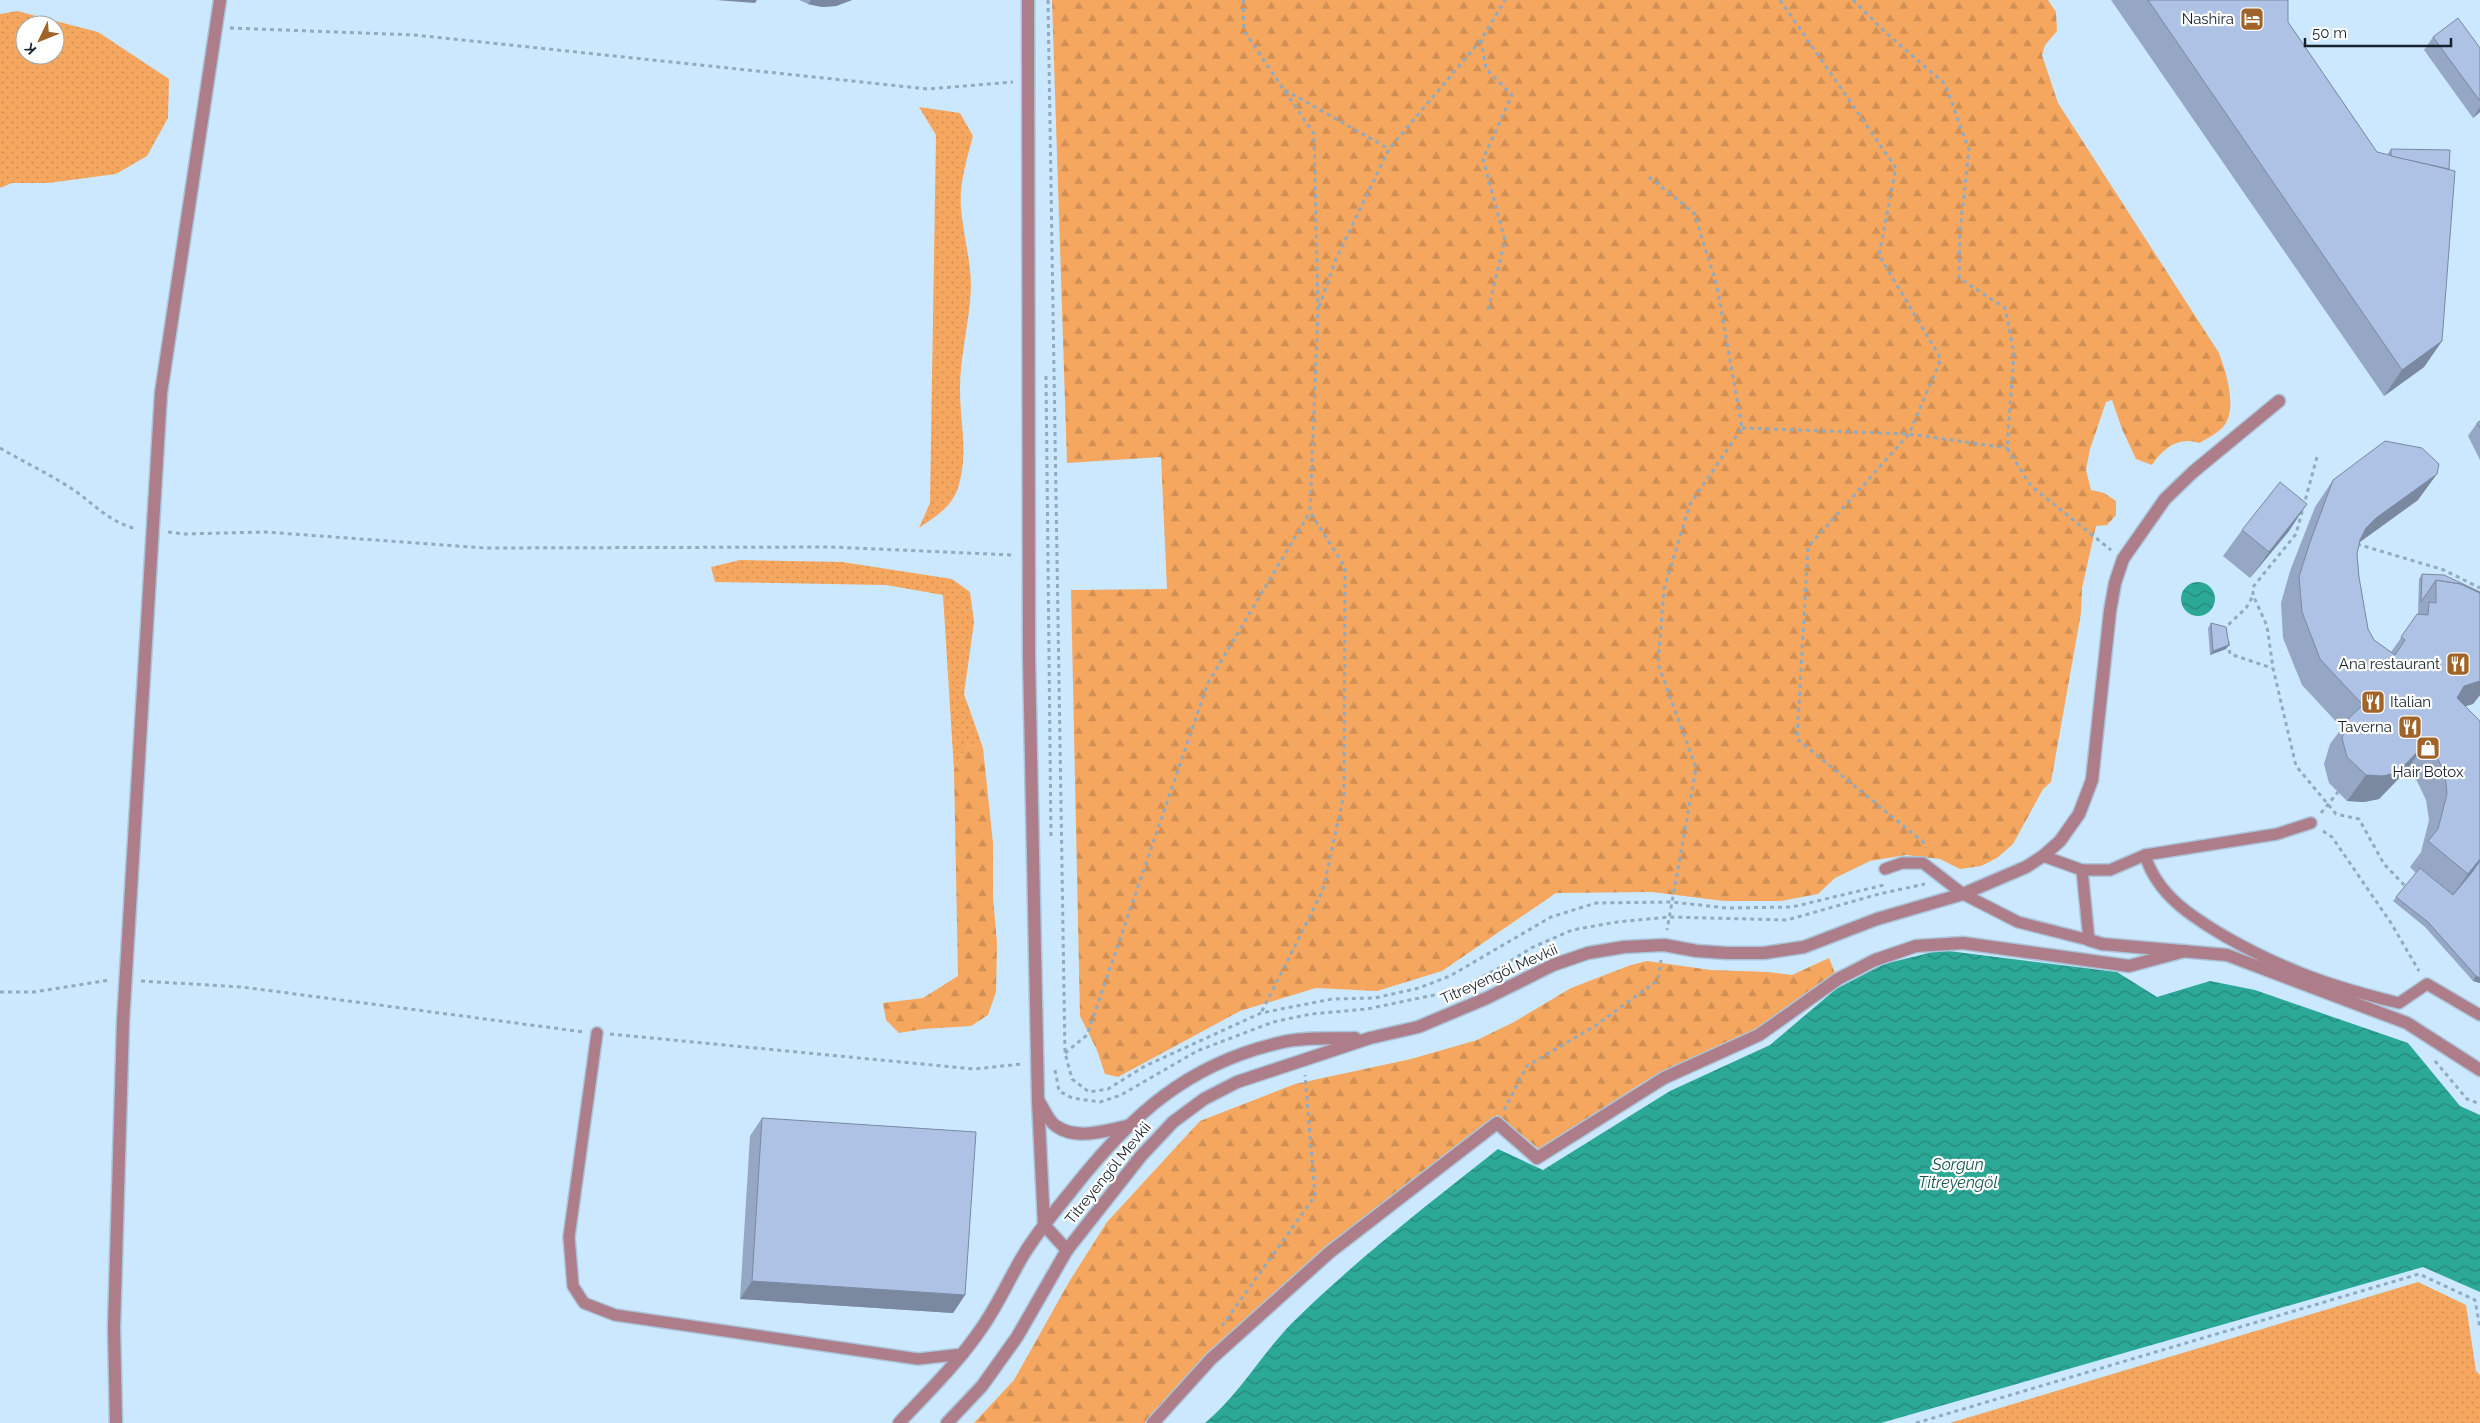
<svg xmlns="http://www.w3.org/2000/svg" width="2480" height="1423" font-family="Raleway,sans-serif">
<style>
.grass{fill:url(#grass-dots);fill-rule:evenodd}
.forest{fill:url(#forest-firs)}
.water{fill:url(#water-waves)}
.lines{fill:none;stroke-linecap:round;stroke-linejoin:round}
.service-casing{stroke:#aac4d9;stroke-width:14}
.pedestrian-casing{stroke:#aac4d9;stroke-width:15}
.minor-casing{stroke:#aac4d9;stroke-width:15}
.tertiary-casing{stroke:#aac4d9;stroke-width:15}
.path{stroke:#92aabd;stroke-width:3;stroke-dasharray:4 4;stroke-linecap:butt}
.service{stroke:#ad7e8a;stroke-width:11}
.pedestrian{stroke:#ad7e8a;stroke-width:12}
.minor{stroke:#ad7e8a;stroke-width:12}
.tertiary{stroke:#ad7e8a;stroke-width:12}
.wall{fill:#96a7c5}
.shaded-wall{fill:#7a88a0}
.building{fill:#aec2e5;stroke:#7a88a0}
.labels{text-anchor:middle;stroke-width:4.5;stroke-linejoin:round;paint-order:stroke}
.poi-label{font-size:15px;fill:#15222d;stroke:#fff;text-anchor:end}
.street-label{font-size:15px;fill:#15222d;stroke:#fff}
.water-label{font-size:16px;font-style:italic;fill:#13554c;stroke:#fff}
</style>
<defs>
<pattern id="grass-dots" width="8" height="8" patternUnits="userSpaceOnUse" patternTransform="scale(1.25)"><rect width="8" height="8" fill="#f5a75f"/><path d="M2 2h.1M6 6h.1" fill="none" stroke="#d18f53" stroke-width="1.8" stroke-linecap="round"/></pattern>
<pattern id="forest-firs" width="22" height="20" patternUnits="userSpaceOnUse" patternTransform="scale(1.25)"><rect width="22" height="20" fill="#f5a75f"/><path d="M5 1l3.5 6h-7zM16 11l3.5 6h-7z" fill="#d18f53"/></pattern>
<pattern id="water-waves" width="16" height="10" patternUnits="userSpaceOnUse" patternTransform="scale(1.25)"><rect width="16" height="10" fill="#2ca897"/><path d="M0 5q4-4 8 0t8 0" fill="none" stroke="#24887c"/></pattern>
</defs>
<rect width="100%" height="100%" fill="#cbe8ff"/>
<g class="grass">
<path d="M17 11 98 32 169 79 168 118 147 156 116 174 48 183H12L0 188V14ZM25 25H55V55H25Z"/>
<path d="M919 107 960 113 973 136C967 159 959 183 961 208 963 234 971 260 971 287 970 321 960 355 960 389 960 425 969 452 958 488 951 508 936 516 919 528L930 503 936 135Z"/>
<polygon points="740,560 842,562 952,579 970,592 974,622 964,694 983,748 968,745 954,770 943,595 886,585 715,582 711,567"/>
<polygon points="2418,1282 2466,1305 2476,1371 2480,1375 2480,1423 1950,1423"/>
</g>
<g class="forest">
<path d="M1052 0H2048L2056 12 2057 31 2045 45 2042 55 2058 103 2219 353C2226 372 2239 411 2222 428 2216 434 2207 439 2199 443 2179 436 2163 448 2152 465L2136 459 2122 429 2112 400 2106 402 2090 449 2086 470 2091 490 2104 493 2116 501V515L2107 525 2096 526 2082 588 2081 613 2051 782 2043 789 2013 844 1997 858 1981 866 1960 869 1940 859 1906 855 1870 861 1835 878 1818 894 1781 901H1724L1652 892 1556 893 1442 971 1377 991 1316 988 1240 1011 1118 1077 1105 1074 1097 1050 1080 1016 1071 590 1167 589 1161 457 1067 463Z"/>
<polygon points="968,745 983,748 993,843 993,897 997,943 996,992 988,1015 971,1026 923,1029 899,1033 886,1020 883,1003 923,998 958,976 954,770"/>
<polygon points="1829,958 1835,973 1754,1033 1650,1078 1539,1149 1497,1115 1324,1248 1209,1353 1145,1423 974,1423 1014,1380 1069,1282 1107,1222 1200,1121 1295,1084 1411,1059 1477,1040 1514,1022 1571,988 1631,965 1647,961 1711,970 1768,972 1792,975"/>
</g>
<g class="water">
<circle cx="2198" cy="599" r="17"/>
<path d="M1941 950 2117 972 2157 997 2210 981 2255 990 2408 1043 2460 1106 2480 1115V1292L2423 1267 1881 1423H1205C1239 1395 1261 1355 1292 1323 1356 1260 1427 1205 1498 1149L1543 1170 1670 1091 1770 1045 1836 989 1884 964Z"/>
</g>
<g class="lines">
<g class="service-casing">
<g id="service">
<path d="M2145 855C2157 895 2192 917 2226 937 2286 971 2333 987 2399 1003L2427 984 2480 1015"/>
<polyline points="1885,869 1902,863 1923,863 1963,894 2018,922 2089,940 2082,870 2043,856"/>
<polyline points="2082,870 2110,870 2145,855 2277,834 2311,823"/>
<polyline points="597,1033 569,1237 573,1286 584,1303 615,1315 918,1359 963,1354"/>
</g>
</g>
<g class="pedestrian-casing">
<g id="pedestrian">
<polyline points="2089,940 2102,944 2227,955 2407,1023 2480,1070"/>
<polyline points="1153,1423 1211,1359 1330,1252 1497,1123 1537,1158 1664,1078 1759,1035 1838,979 1875,960 1916,946 1963,943 2129,966 2185,951"/>
</g>
</g>
<g class="minor-casing">
<g id="minor">
<polyline points="1028,0 1029,658 1038,1100 1044,1225 1067,1250"/>
<polyline points="116,1423 114,1327 123,1022 161,393 220,0"/>
</g>
</g>
<g class="tertiary-casing">
<g id="tertiary">
<path d="M1038 1100C1043 1107 1048 1121 1056 1126 1077 1141 1106 1130 1129 1126"/>
<path d="M899 1423C927 1393 957 1364 981 1329 998 1305 1009 1279 1024 1254 1038 1231 1055 1211 1072 1190 1131 1115 1188 1063 1283 1042 1304 1037 1333 1039 1355 1038"/>
<polyline points="947,1423 982,1386 1017,1337 1067,1250 1141,1156 1173,1122 1204,1099 1237,1082 1370,1038 1418,1027 1487,998 1553,965 1588,953 1624,947 1664,945 1697,951 1727,953 1764,953 1804,947 1877,919 1963,894 2026,867 2043,856 2060,841 2079,814 2092,780 2110,611 2115,583 2123,559 2165,499 2193,472 2279,401"/>
</g>
</g>
<g class="path">
<polyline points="1048,0 1065,1053 1072,1079 1089,1092 1108,1089 1145,1066 1261,1013 1332,999 1375,998 1419,988 1450,976 1551,917 1596,903 1672,902 1727,908 1792,907 1884,885"/>
<polyline points="1243,0 1244,31 1314,134 1318,310 1310,512 1345,567 1344,794 1323,890 1261,1013"/>
<polyline points="1780,0 1896,168 1879,255 1941,359 1909,434 1808,547 1797,739 1923,842 1926,848"/>
<polyline points="1853,0 1886,33 1945,84 1969,150 1960,231 1959,278 2005,308 2014,353 2007,448 2031,486 2111,550"/>
<polyline points="230,28 415,35 928,89 1013,82"/>
<polyline points="1481,40 1486,69 1512,95 1483,159 1505,240 1488,310"/>
<polyline points="1285,90 1389,149"/>
<polyline points="1649,177 1694,213 1717,286 1742,428 1690,504 1664,589 1658,664 1696,768 1667,930"/>
<polyline points="1319,307 1336,259 1389,149 1481,40 1505,0"/>
<polyline points="1046,376 1051,839"/>
<polyline points="1742,428 1909,434 2007,448"/>
<path d="M0 448C25 463 54 476 78 493 98 508 112 523 137 529"/>
<polyline points="2317,457 2296,534 2253,587 2253,595 2267,626 2273,668 2296,766 2336,814 2359,819 2384,864 2408,889"/>
<polyline points="168,532 183,534 265,532 485,548 831,547 1013,555"/>
<polyline points="2357,544 2444,570 2480,588"/>
<polyline points="2226,631 2225,628 2246,608 2253,596"/>
<polyline points="2228,642 2230,654 2272,668"/>
<polyline points="2321,813 2338,792"/>
<polyline points="2323,831 2332,837 2391,923 2419,971"/>
<polyline points="141,981 242,987 584,1032"/>
<polyline points="0,992 34,992 110,980"/>
<polyline points="610,1034 974,1069 1022,1064"/>
<polyline points="1065,1053 1087,1035 1208,683 1310,512"/>
<polyline points="2435,1061 2467,1099 2480,1104"/>
<polyline points="1055,1070 1059,1091 1072,1098 1100,1102 1121,1095 1197,1051 1273,1022 1311,1014 1367,1009 1458,990 1501,967 1531,948 1572,930 1617,922 1669,917 1787,920 1879,894 1925,884"/>
<polyline points="1504,1110 1527,1066 1595,1026 1658,980 1661,960"/>
<polyline points="1222,1326 1315,1196 1305,1075"/>
<polyline points="1916,1423 2419,1274 2475,1300 2480,1328"/>
</g>
<use href="#service" class="service"/>
<use href="#pedestrian" class="pedestrian"/>
<use href="#minor" class="minor"/>
<use href="#tertiary" class="tertiary"/>
</g>
<g class="wall">
<polygon points="799,0 852,0 836,6 822,7 808,4"/>
<polygon points="2111,0 2288,0 2288,22 2377,152 2387,155 2391,149 2442,341 2424,367 2384,396"/>
<polygon points="2433,37 2480,48 2480,112 2473,118 2424,50"/>
<polygon points="2480,421 2480,460 2468,436 2477,423"/>
<polygon points="2333,480 2418,500 2360,542 2357,554 2359,577 2368,629 2374,640 2391,652 2418,614 2419,579 2422,574 2480,592 2480,695 2473,704 2466,706 2480,983 2473,981 2425,927 2393,901 2416,873 2410,867 2421,852 2429,820 2426,800 2417,781 2406,771 2379,799 2364,802 2347,801 2329,783 2324,764 2330,744 2342,728 2302,685 2283,638 2281,603 2290,571 2315,507"/>
<polygon points="2242,530 2289,531 2250,578 2223,556"/>
<polygon points="2211,623 2229,645 2226,649 2210,655 2208,628"/>
<polygon points="762,1118 965,1295 953,1313 740,1299 750,1136"/>
</g>
<g class="shaded-wall">
<polygon points="716,0 757,0 755,3"/>
<polygon points="811,0 852,0 836,6 822,7 808,4"/>
<polygon points="2480,107 2480,112 2473,118"/>
<polygon points="2442,341 2424,367 2384,396 2402,370"/>
<polygon points="2437,474 2418,500 2357,544 2366,528 2376,518"/>
<polygon points="2307,504 2289,531 2250,578 2269,552"/>
<polygon points="2229,645 2226,649 2210,655 2213,651"/>
<polygon points="2480,677 2480,695 2473,704 2446,712 2464,686"/>
<polygon points="2424,745 2406,771 2379,799 2364,802 2347,801 2366,775"/>
<polygon points="2480,859 2480,861 2469,876 2449,900 2468,874"/>
<polygon points="2476,976 2480,978 2480,983 2473,981"/>
<polygon points="752,1281 965,1295 953,1313 740,1299"/>
</g>
<g class="building">
<polygon points="2148,0 2288,0 2288,22 2377,152 2455,171 2442,341 2402,370"/>
<polygon points="2458,18 2480,48 2480,101 2433,37"/>
<polygon points="2391,149 2450,150 2449,169 2391,156"/>
<polygon points="2480,421 2480,428 2477,423"/>
<polygon points="2385,441 2422,448 2439,464 2437,474 2376,518 2366,528 2360,540 2357,554 2359,577 2368,629 2374,640 2395,655 2405,640 2401,637 2417,614 2428,615 2429,602 2436,603 2436,580 2461,584 2480,593 2480,681 2464,686 2457,698 2480,721 2480,859 2468,874 2428,841 2438,829 2447,794 2445,774 2436,755 2424,745 2397,773 2382,776 2366,775 2347,757 2342,738 2349,718 2363,705 2320,659 2302,612 2299,577 2309,545 2333,480"/>
<polygon points="2280,482 2307,504 2269,552 2242,530"/>
<polygon points="2422,574 2444,575 2480,592 2480,593 2461,584 2436,580 2421,602"/>
<polygon points="2211,623 2226,627 2229,645 2213,651"/>
<polygon points="2480,861 2480,978 2476,976 2428,922 2396,897 2420,868 2453,895 2473,871"/>
<polygon points="762,1118 976,1132 965,1295 752,1281"/>
</g>
<defs>
<g id="hotel-square" transform="scale(1.25)"><rect x="-9" y="-9" width="18" height="18" rx="4" fill="#a16428" stroke="#fff"/><path d="M-6-4.5h1.5V1H6V5H4.5V3h-9V5H-6ZM-4 0a1.8 1.8 0 1 1 3.6 0ZM.5 0V-2.5h3Q6-2.5 6 0Z" fill="#fff"/></g>
<g id="restaurant-square" transform="scale(1.25)"><rect x="-9" y="-9" width="18" height="18" rx="4" fill="#a16428" stroke="#fff"/><path d="M-5-6h1v4h1v-4h1v4h1v-4h1v5L-1.5 .5V6h-2V.5L-5-1ZM5-6V6H3V1.5H1.5Q1.5-4 5-6Z" fill="#fff"/></g>
<g id="shop-square" transform="scale(1.25)"><rect x="-9" y="-9" width="18" height="18" rx="4" fill="#a16428" stroke="#fff"/><path d="M-5-2.5h2.3a2.7 3.5 0 0 1 5.4 0H5L5.5 6h-11ZM-1.5-2.5h3a1.5 2.3 0 0 0-3 0Z" fill="#fff"/></g>
</defs>
<g fill-rule="evenodd">
<use href="#hotel-square" x="2252" y="19"/>
<use href="#restaurant-square" x="2458" y="664"/>
<use href="#restaurant-square" x="2373" y="702"/>
<use href="#restaurant-square" x="2410" y="727"/>
<use href="#shop-square" x="2428" y="748"/>
</g>
<g class="labels">
<g class="poi-label">
<text x="2234" y="24">Nashira</text>
<text x="2440" y="669">Ana restaurant</text>
<text x="2390" y="707" text-anchor="start">Italian</text>
<text x="2392" y="732">Taverna</text>
<text x="2428" y="777" text-anchor="middle">Hair Botox</text>
</g>
<g class="street-label">
<text transform="translate(1499 974) rotate(-24)" y="5">Titreyengöl Mevkii</text>
<text transform="translate(1108 1173) rotate(-51)" y="5">Titreyengöl Mevkii</text>
</g>
<g class="water-label">
<text x="1958" y="1170">Sorgun<tspan x="1958" dy="18">Titreyengöl</tspan></text>
</g>
</g>
<g transform="translate(40 40) rotate(227)"><circle r="24" fill="#ffffff" stroke="#a1a7ab"/>
<path d="M0-4L9 19L0 12L-9 19Z" fill="#a16428"/>
<text y="-8" font-size="14" font-weight="bold" text-anchor="middle" fill="#15222d">K</text>
</g>
<path d="M2305 38v8h146v-8" fill="none" stroke="#15222d" stroke-width="2.5"/>
<text x="2312" y="38" font-size="15" fill="#15222d" stroke="#ffffff" stroke-width="4" paint-order="stroke">50 m</text>
</svg>
